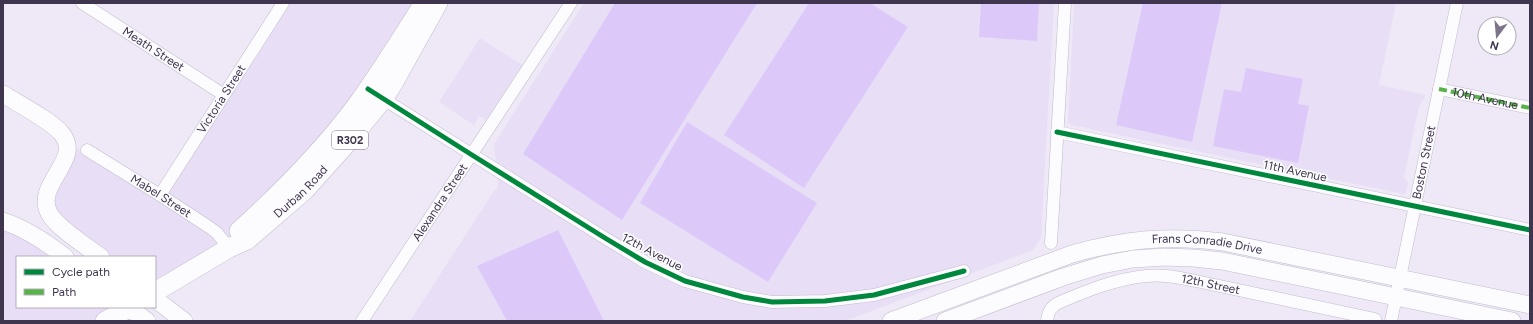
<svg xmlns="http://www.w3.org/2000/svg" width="1533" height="324" font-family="Figtree,sans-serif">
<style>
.built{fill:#e8dff6}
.garden{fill:#dcc9f9}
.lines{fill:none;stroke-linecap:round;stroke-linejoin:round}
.street-casing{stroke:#c2bbcd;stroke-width:13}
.secondary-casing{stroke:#c2bbcd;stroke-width:18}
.primary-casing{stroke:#c2bbcd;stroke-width:20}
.street{stroke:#fcfcfe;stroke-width:12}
.secondary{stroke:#fcfcfe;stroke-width:17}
.primary{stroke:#fcfcfe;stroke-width:19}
.quiet{stroke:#57b247;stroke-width:4;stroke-dasharray:8 4;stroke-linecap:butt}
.cycleway-casing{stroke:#fff;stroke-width:8}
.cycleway{stroke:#00873e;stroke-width:5}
.labels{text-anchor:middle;stroke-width:3;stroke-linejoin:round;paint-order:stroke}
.shield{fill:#fff;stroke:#797284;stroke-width:1}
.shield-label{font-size:11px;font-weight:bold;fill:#40354f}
.street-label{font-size:12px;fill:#40354f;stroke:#fff}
</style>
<rect width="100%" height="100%" fill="#eee8f7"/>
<g class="built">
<polygon points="284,3 424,3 385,63 227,248 155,292 155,257 101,257 49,212 67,149 87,150 162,195"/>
<polygon points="584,3 1054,3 1041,238 1033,250 845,321 410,321 494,191 498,188 494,144"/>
<polygon points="1074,3 1396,3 1379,85 1426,95 1419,106 1404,177 1408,183 1406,193 1404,194 1071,125 1068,122"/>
<polygon points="480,38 522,65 486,120 479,116 474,125 439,102"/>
<polygon points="3,227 17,231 50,257 17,257 17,307 111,307 127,321 3,321"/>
</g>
<g class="garden">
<polygon points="615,3 757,3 622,220 523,154"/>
<polygon points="809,3 870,3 908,27 804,188 724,135"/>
<polygon points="981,3 1039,3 1037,41 979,37"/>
<polygon points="1143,3 1222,3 1192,142 1116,125"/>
<polygon points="1246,68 1303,79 1298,104 1309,106 1298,163 1213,146 1224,89 1241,92"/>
<polygon points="687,122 817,203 768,282 640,203"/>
<polygon points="558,230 604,321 507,321 477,266"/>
</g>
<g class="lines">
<g class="street-casing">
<g id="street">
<path id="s1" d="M82 3 224 95"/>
<polyline points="1439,89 1530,108"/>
<polyline points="377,95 605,238 645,262 685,281 743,297 772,302 825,301 874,295 964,271"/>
<polyline points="1057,132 1530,230"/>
<path id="s2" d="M87 150 160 195 209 227 217 233 229 248"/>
<path id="s3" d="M160 195 283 3"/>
<polyline points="1051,243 1065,3"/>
<path id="s4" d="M362 321 571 3"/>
<path id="s5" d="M1047 321C1048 313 1050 307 1058 303 1086 291 1115 279 1146 276 1163 274 1180 278 1196 281L1375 319"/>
<path id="s6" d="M1391 321 1457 3"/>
</g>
</g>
<g class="secondary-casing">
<g id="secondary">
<path d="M3 94C17 103 53 122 62 134 83 160 34 184 49 213 56 227 87 247 101 257"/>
<path d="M3 221C27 229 46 242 65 257"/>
<polyline points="155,299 184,321"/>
<polyline points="128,307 147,321"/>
<path id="s7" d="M891 321 1072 254C1125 239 1168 235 1223 242L1530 305"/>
<polyline points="945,321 1063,277 1102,265 1133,259 1164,257 1193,258 1222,261 1512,321"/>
</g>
</g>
<g class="primary-casing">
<g id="primary">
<path d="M239 231C283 191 324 150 359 102 382 70 403 36 424 3"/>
<path id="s8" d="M155 292 229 248 247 240 305 190 349 141 383 99 394 82 438 3"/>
<polyline points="105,321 131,307"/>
</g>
</g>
<use href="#street" class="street"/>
<use href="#secondary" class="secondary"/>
<use href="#primary" class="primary"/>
<path class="quiet" id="s9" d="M1439 89 1530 108"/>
<g class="cycleway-casing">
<g id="cycleway">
<polyline points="368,89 472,155 605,238 645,262 685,281 743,297 772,302 825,301 874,295 964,271"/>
<polyline points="1057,132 1530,230"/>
</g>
</g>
<use href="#cycleway" class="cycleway"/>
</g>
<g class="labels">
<rect class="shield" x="332" y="131" width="36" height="18" rx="3"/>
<g class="shield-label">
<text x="350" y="144">R302</text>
</g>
<g class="street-label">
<text dy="4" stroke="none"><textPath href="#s1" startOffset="85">Meath Street</textPath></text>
<text dy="4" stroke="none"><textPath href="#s3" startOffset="114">Victoria Street</textPath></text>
<text dy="4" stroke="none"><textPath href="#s9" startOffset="47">10th Avenue</textPath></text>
<text dy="4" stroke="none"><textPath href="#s6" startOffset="162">Boston Street</textPath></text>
<text transform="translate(1295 171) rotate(12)" y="4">11th Avenue</text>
<text dy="4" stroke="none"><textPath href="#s8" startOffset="178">Durban Road</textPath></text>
<text dy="4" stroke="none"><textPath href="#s2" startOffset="87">Mabel Street</textPath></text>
<text dy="4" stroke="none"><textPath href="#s4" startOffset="142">Alexandra Street</textPath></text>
<text dy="4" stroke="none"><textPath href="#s7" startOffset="330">Frans Conradie Drive</textPath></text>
<text transform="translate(652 252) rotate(28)" y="4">12th Avenue</text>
<text dy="4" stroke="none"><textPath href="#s5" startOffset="180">12th Street</textPath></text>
</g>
</g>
<rect width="1533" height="324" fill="none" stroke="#40354f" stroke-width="8"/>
<rect x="16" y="256" width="140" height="52" fill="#ffffff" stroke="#b3aeb9"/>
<rect x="24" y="269" width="20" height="6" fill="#00873e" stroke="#b3aeb9"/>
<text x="52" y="276" font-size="12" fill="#40354f">Cycle path</text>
<rect x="24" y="289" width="20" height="6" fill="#57b247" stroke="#b3aeb9"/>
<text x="52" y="296" font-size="12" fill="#40354f">Path</text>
<g transform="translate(1497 36) rotate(196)"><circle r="19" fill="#ffffff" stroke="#b3aeb9"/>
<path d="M0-3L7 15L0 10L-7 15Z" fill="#7d748a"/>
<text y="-6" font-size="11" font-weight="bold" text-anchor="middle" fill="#40354f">N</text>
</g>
</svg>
